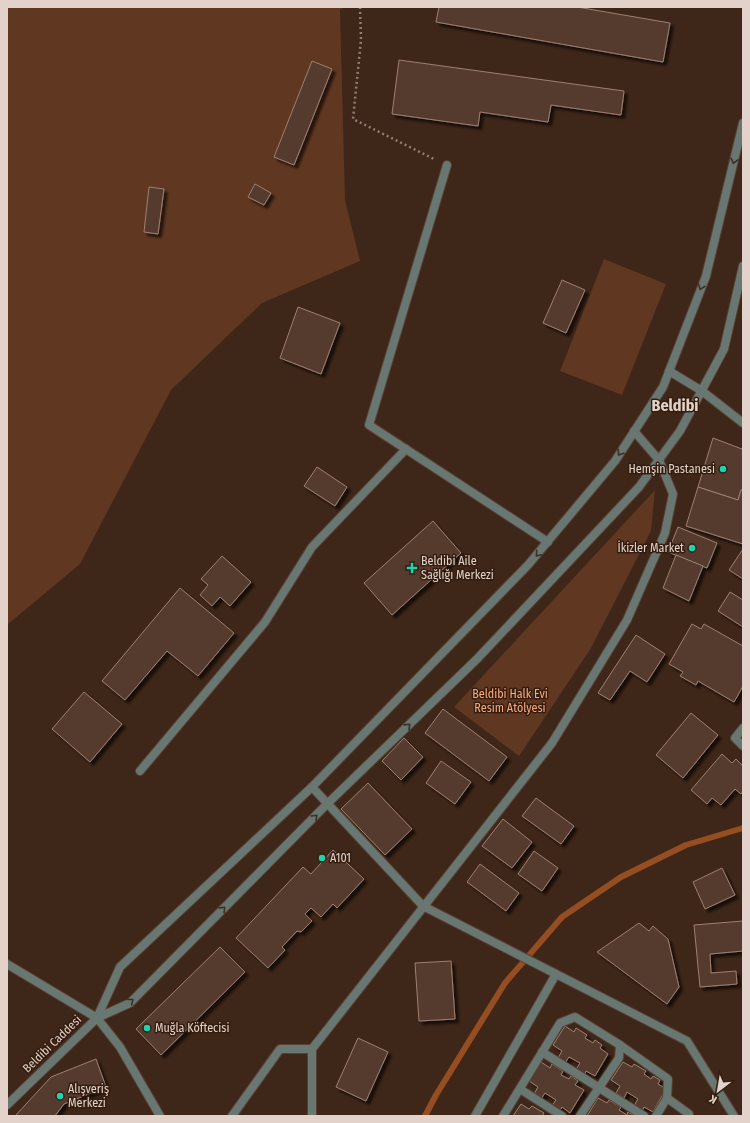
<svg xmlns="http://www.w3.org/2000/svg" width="750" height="1123" font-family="'Fira Sans Condensed',sans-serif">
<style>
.green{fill:#603721}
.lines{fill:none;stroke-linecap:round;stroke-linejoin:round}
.stream{stroke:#954d22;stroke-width:6}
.building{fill:#553b2d;stroke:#9e8071;filter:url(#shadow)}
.service-casing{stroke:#584234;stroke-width:10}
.pedestrian-casing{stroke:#584234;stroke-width:10}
.minor-casing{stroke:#584234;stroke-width:10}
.tertiary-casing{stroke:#584234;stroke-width:10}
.path{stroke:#927e72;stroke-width:2.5;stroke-dasharray:2 3;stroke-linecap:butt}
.service{stroke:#687772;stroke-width:8}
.pedestrian{stroke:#687772;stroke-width:8}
.minor{stroke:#687772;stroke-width:8}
.tertiary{stroke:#687772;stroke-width:8}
.oneway{stroke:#3e2e23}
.poi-dot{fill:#1bd5b1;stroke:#341c0f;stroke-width:1.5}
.labels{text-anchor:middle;stroke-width:3;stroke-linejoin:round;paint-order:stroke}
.poi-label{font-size:12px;fill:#e2d2c9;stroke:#341c0f;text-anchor:start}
.park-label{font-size:12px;fill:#fdaa7e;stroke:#341c0f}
.street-label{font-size:12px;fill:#e2d2c9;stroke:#341c0f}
.district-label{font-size:16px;font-weight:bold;fill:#e2d2c9;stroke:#341c0f}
</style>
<defs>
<filter id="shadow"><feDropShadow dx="3.5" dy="3.5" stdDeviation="1" flood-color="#0009"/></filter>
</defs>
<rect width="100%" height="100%" fill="#3e2618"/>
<g class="green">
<polygon points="7,7 343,7 340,10 345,200 360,261 262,303 171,390 80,564 7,625"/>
<polygon points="604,259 666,284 622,395 560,371"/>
<polygon points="655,490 651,531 591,648 519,756 454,707"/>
</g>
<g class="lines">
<polyline class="stream" points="425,1116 436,1095 505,983 562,917 621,877 686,845 743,828"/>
</g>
<g class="building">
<polygon points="439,7 577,7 670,23 663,62 436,22"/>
<polygon points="399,60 624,91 621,115 551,105 548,122 480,112 478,126 392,114"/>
<polygon points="312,61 332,69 294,165 274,157"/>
<polygon points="255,184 271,193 264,205 248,197"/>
<polygon points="149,187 164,189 158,234 144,232"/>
<polygon points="562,280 585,290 566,333 543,323"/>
<polygon points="298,307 340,323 321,374 280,358"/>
<polygon points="713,438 742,449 743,451 743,490 741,490 738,500 698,487"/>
<polygon points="317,467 347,487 335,506 304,486"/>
<polygon points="698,487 738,500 741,490 743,490 743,544 686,526"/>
<polygon points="433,521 461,553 392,615 364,583"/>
<polygon points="678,527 717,543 707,568 668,552"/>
<polygon points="743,549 743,579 729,570"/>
<polygon points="676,555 703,566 689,601 663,588"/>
<polygon points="222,556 251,582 230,606 220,597 212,606 200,595 208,585 201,579"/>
<polygon points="180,588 234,633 198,676 167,651 125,700 102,681"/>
<polygon points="730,592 743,600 743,627 718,611"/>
<polygon points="692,624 701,629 704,624 743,646 743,686 734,702 698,681 696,685 680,676 683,672 669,664"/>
<polygon points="636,635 665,654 647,682 630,671 610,700 598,693"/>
<polygon points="84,692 122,724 90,762 52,729"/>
<polygon points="443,709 507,757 489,781 425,733"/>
<polygon points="691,713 718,735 683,778 656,755"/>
<polygon points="404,738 423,757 401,780 382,761"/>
<polygon points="722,754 732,763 736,759 743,766 743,791 741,794 735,789 721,805 712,798 707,804 691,790"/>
<polygon points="441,761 471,782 455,804 426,783"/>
<polygon points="368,783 412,829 385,855 341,809"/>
<polygon points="536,798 574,826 561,844 522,816"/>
<polygon points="503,819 532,842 512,868 482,846"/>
<polygon points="333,850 364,879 337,908 333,904 321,917 311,908 305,914 312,921 301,932 297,931 282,947 285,950 268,968 236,938 303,867 311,874"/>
<polygon points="534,851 558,868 542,891 518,874"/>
<polygon points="480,864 519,893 506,911 467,882"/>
<polygon points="722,868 735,895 705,909 693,882"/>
<polygon points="743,921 743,951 710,954 711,973 736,971 737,984 700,987 694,925"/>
<polygon points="639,923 649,931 653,926 668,939 679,987 667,1004 597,952"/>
<polygon points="220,947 245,972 161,1055 136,1029"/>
<polygon points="451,961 455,1019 419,1021 415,963"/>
<polygon points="565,1026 574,1032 576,1028 587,1035 585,1038 593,1043 595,1040 602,1045 600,1048 608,1054 595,1076 586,1071 584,1076 575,1071 580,1063 569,1057 565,1063 558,1058 562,1051 553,1045"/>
<polygon points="358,1038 388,1052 366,1101 336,1087"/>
<polygon points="96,1059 106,1087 64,1104 55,1116 15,1116 51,1077"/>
<polygon points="541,1062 550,1068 552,1064 563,1071 561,1075 569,1079 571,1076 578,1081 575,1085 584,1090 570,1113 562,1107 559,1112 551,1107 556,1100 545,1093 541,1099 534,1094 538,1087 529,1081"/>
<polygon points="623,1062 632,1067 634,1064 646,1071 644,1074 651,1079 653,1076 660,1080 658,1084 666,1089 653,1112 644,1107 642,1111 634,1106 638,1099 627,1092 624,1098 616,1093 620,1086 611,1080"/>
<polygon points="598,1098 607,1103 609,1100 621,1107 619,1110 627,1115 628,1112 635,1116 587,1116"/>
<polygon points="521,1104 529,1109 532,1106 544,1113 542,1116 513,1116"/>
</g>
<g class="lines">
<g class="service-casing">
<g id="service">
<polyline points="447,165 369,425 548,542"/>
<polyline points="743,728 735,738 743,746"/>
<polyline points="140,771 265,622 312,547 406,449"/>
</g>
</g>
<g class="pedestrian-casing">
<g id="pedestrian">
<polyline points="620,1045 668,1079 667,1098 656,1116"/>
<polyline points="542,1052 644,1116"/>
<polyline points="520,1089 562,1116"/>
<polyline points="667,1098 689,1114 689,1116"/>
<polyline points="503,1116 560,1023 575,1017 620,1045 619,1058 580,1116"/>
</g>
</g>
<g class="minor-casing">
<g id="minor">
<polyline points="669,371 702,391 743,423"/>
<polyline points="312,787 423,906 687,1041 734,1116"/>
<polyline points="7,964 97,1018 120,1047 160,1116"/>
<polyline points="232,1116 280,1049 312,1049"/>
<polyline points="312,1116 312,1049 552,743 627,620 665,533 673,494 659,460 634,431"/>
<polyline points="475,1116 556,974"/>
</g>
</g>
<g class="tertiary-casing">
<g id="tertiary">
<polyline points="97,1018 120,967 312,787 528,565 615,461 663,387 706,276 743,123"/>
<polyline points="7,1105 97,1018 130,1003 327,804 477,659 639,487 680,431 724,349 743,266"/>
</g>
</g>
<polyline class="path" points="360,7 361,40 353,119 434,159"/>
<use href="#service" class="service"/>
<use href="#pedestrian" class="pedestrian"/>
<use href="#minor" class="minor"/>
<use href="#tertiary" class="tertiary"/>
</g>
<defs><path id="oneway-chevron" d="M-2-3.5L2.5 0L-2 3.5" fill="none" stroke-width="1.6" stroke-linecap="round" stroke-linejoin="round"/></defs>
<g class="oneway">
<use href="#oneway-chevron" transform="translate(734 161) rotate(104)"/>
<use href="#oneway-chevron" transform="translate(701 287) rotate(111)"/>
<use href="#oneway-chevron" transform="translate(620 453) rotate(123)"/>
<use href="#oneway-chevron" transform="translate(538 554) rotate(131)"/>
<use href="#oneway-chevron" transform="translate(408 726) rotate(-44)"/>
<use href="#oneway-chevron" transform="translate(315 817) rotate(-45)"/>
<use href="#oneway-chevron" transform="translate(223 909) rotate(-45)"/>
<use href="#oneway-chevron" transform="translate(131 1001) rotate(-39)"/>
</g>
<g class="poi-dot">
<circle cx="723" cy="469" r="4"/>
<circle cx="692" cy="548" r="4"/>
<path d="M410 562h4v4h4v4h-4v4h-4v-4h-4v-4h4z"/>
<circle cx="322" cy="858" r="4"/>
<circle cx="147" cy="1028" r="4"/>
<circle cx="60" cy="1096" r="4"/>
</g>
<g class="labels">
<g class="poi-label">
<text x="715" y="473" text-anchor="end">Hemşin Pastanesi</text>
<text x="684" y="552" text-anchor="end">İkizler Market</text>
<text x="421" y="565">Beldibi Aile<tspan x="421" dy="14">Sağlığı Merkezi</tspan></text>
<text x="330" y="862">A101</text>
<text x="155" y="1032">Muğla Köftecisi</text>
<text x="68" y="1093">Alışveriş<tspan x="68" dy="14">Merkezi</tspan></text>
</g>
<g class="park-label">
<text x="510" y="698">Beldibi Halk Evi<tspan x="510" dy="14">Resim Atölyesi</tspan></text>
</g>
<g class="street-label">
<text transform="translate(52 1044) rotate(-44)" y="4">Beldibi Caddesi</text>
</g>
<g class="district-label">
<text x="675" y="411">Beldibi</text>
</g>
</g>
<rect width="750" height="1123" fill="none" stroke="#e2d2c9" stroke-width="16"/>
<g transform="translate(718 1091) rotate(211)" stroke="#341c0f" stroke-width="3" paint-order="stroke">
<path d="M0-3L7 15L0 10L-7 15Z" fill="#e2d2c9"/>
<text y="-6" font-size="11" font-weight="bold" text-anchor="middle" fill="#e2d2c9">K</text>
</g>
</svg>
